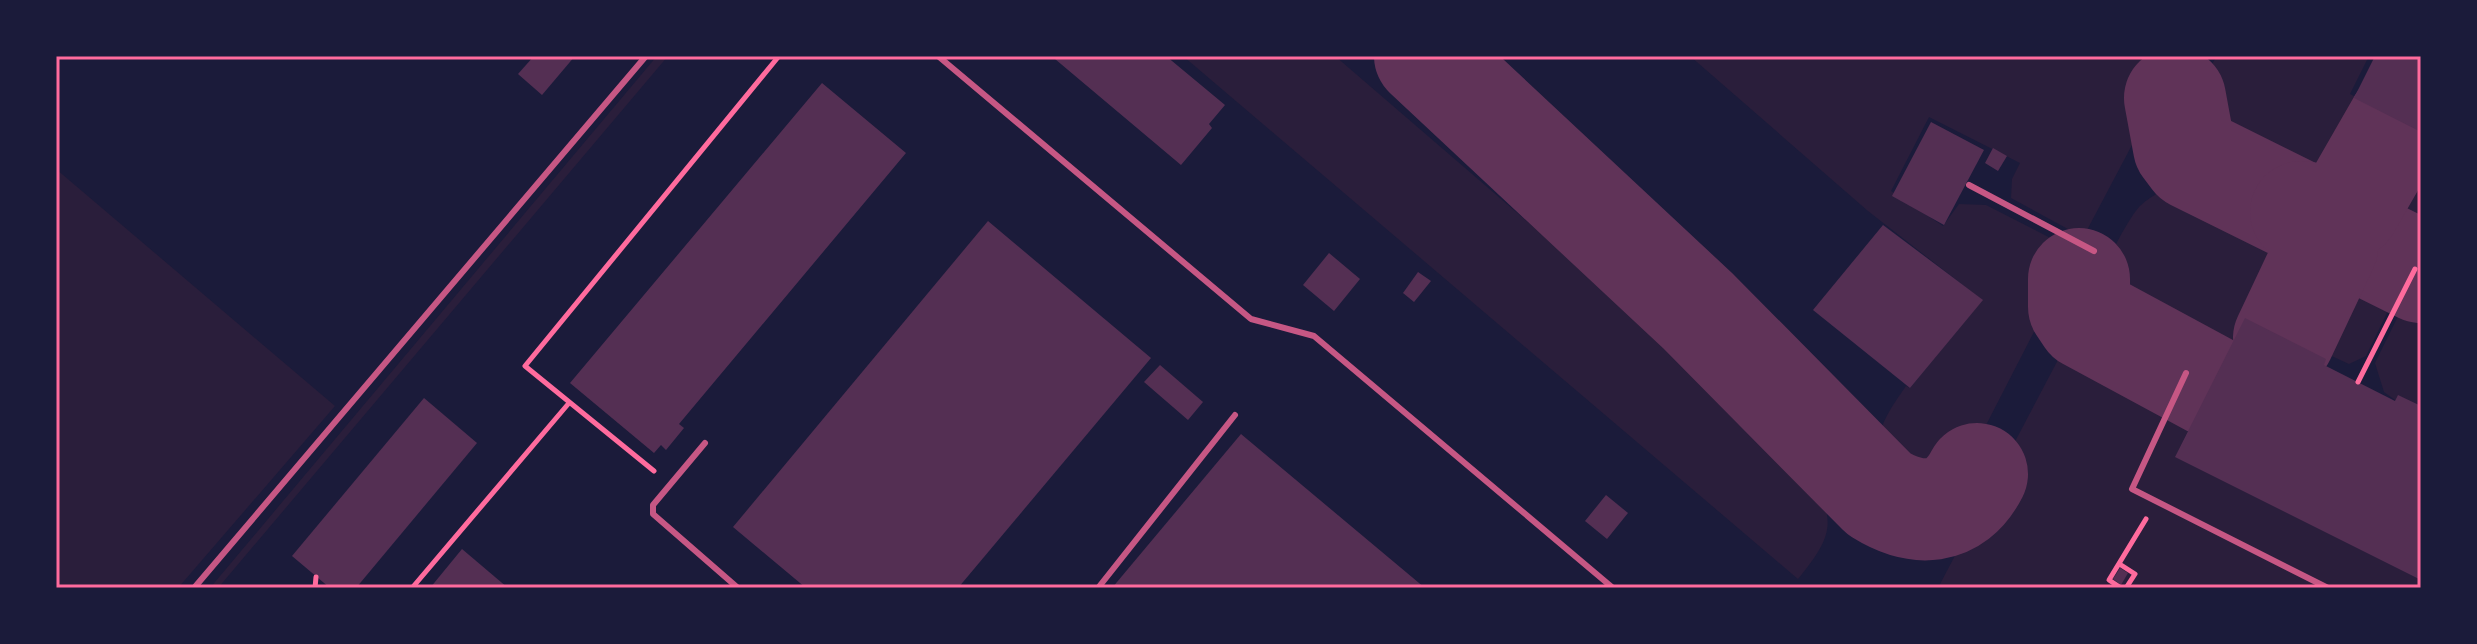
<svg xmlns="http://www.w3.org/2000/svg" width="2477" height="644" font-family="Signika,sans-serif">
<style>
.green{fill:#2a1e3b}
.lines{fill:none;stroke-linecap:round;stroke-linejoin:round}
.taxiway{stroke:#603358;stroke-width:102}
.building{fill:#542f53}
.path{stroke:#ff6b9d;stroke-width:5}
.service{stroke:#c65784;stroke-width:6}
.neatline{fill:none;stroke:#ff6b9d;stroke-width:3}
</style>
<rect width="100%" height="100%" fill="#1b1b3a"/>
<g class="green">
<polygon points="657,56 668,56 218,588 210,588"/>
<path d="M1183 56H1335L1804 460C1833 518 1840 528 1798 579Z"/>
<path d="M1690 56H2179L2086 232 2077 234 2011 198 2012 179 2020 163 1929 117 1891 191 1943 226 1959 204 1986 205 2070 248 2073 256 1984 429 1949 455 1936 459 1891 460 1884 457C1869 435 1894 404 1906 386L1910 388 1982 300 1868 211Z"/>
<path d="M2217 56H2369L2350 94 2388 113 2339 197 2321 202 2309 199C2269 179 2181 151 2199 89 2203 78 2211 66 2217 56Z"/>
<polygon points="2412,127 2421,131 2421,247 2407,246 2374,229 2369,213"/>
<polygon points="56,169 335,406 178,588 56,588"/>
<path d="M2185 184C2210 184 2308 225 2309 251 2310 276 2284 308 2273 329L2246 316 2218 371 2110 317C2103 312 2097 306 2096 297 2095 281 2128 218 2140 206 2154 193 2167 188 2185 184Z"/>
<path d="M2351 262 2364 263 2400 286 2366 356 2349 364 2299 341C2310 318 2325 268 2351 262Z"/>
<polygon points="2417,290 2421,291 2421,588 1938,588 2060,356 2079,343 2094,345 2203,400 2177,454 2328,529 2395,400 2384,392 2375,363 2408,296"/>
</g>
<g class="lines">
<g class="taxiway">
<path d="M1425 56 1698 311 1879 494C1916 517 1955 517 1977 474"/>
<polyline points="2175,98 2184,147 2193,159 2421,272"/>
<polyline points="2079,279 2079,307 2087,319 2211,386"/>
<polyline points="2284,338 2327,247 2319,225 2301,212 2335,217 2349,208 2399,121"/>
</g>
</g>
<g class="building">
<polygon points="534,56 575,56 542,95 518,74"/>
<polygon points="1057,56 1166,56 1225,105 1209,124 1212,128 1181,165 1055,59"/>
<polygon points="2375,56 2421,56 2421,132 2354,98"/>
<polygon points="822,83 906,153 679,424 684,428 666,450 661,445 654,453 570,383"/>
<polygon points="1931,122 1984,150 1944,225 1892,196"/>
<polygon points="1993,148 2007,156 1998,171 1985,163"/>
<polygon points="988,221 1151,358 958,588 806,588 733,527"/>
<polygon points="1883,225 1983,300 1910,388 1813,310"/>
<polygon points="1329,253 1360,279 1334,311 1303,285"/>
<polygon points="1418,272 1431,281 1414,302 1403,293"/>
<polygon points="2245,318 2326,359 2324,365 2395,401 2398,395 2421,406 2421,580 2175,457"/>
<polygon points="1160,365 1203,402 1188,420 1144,382"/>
<polygon points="424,398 477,443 356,588 330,588 292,556"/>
<polygon points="1241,434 1425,588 1112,588"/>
<polygon points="1606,495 1628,513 1607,539 1585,521"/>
<polygon points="462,549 508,588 430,588"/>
<polygon points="2120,568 2128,573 2121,585 2113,579"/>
</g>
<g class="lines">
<g class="path">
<polyline points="2358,382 2415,269"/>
<polyline points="654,471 525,366 779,56"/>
<polyline points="2121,565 2135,574 2126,588"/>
<polyline points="315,588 316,577"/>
<polyline points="412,588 569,403"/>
<polyline points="2121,588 2109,580 2146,519"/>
</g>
<g class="service">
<polyline points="938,56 1251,319 1314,336 1613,588"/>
<polyline points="1969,185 2094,251"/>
<polyline points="2186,373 2132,489 2328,588"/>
<polyline points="705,443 653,505 653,514 738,588"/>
<polyline points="194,588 646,56"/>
<polyline points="1098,588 1235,415"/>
</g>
</g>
<rect width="2477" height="644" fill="none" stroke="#1b1b3a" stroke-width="116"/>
<rect x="58" y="58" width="2361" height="528" class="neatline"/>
</svg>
